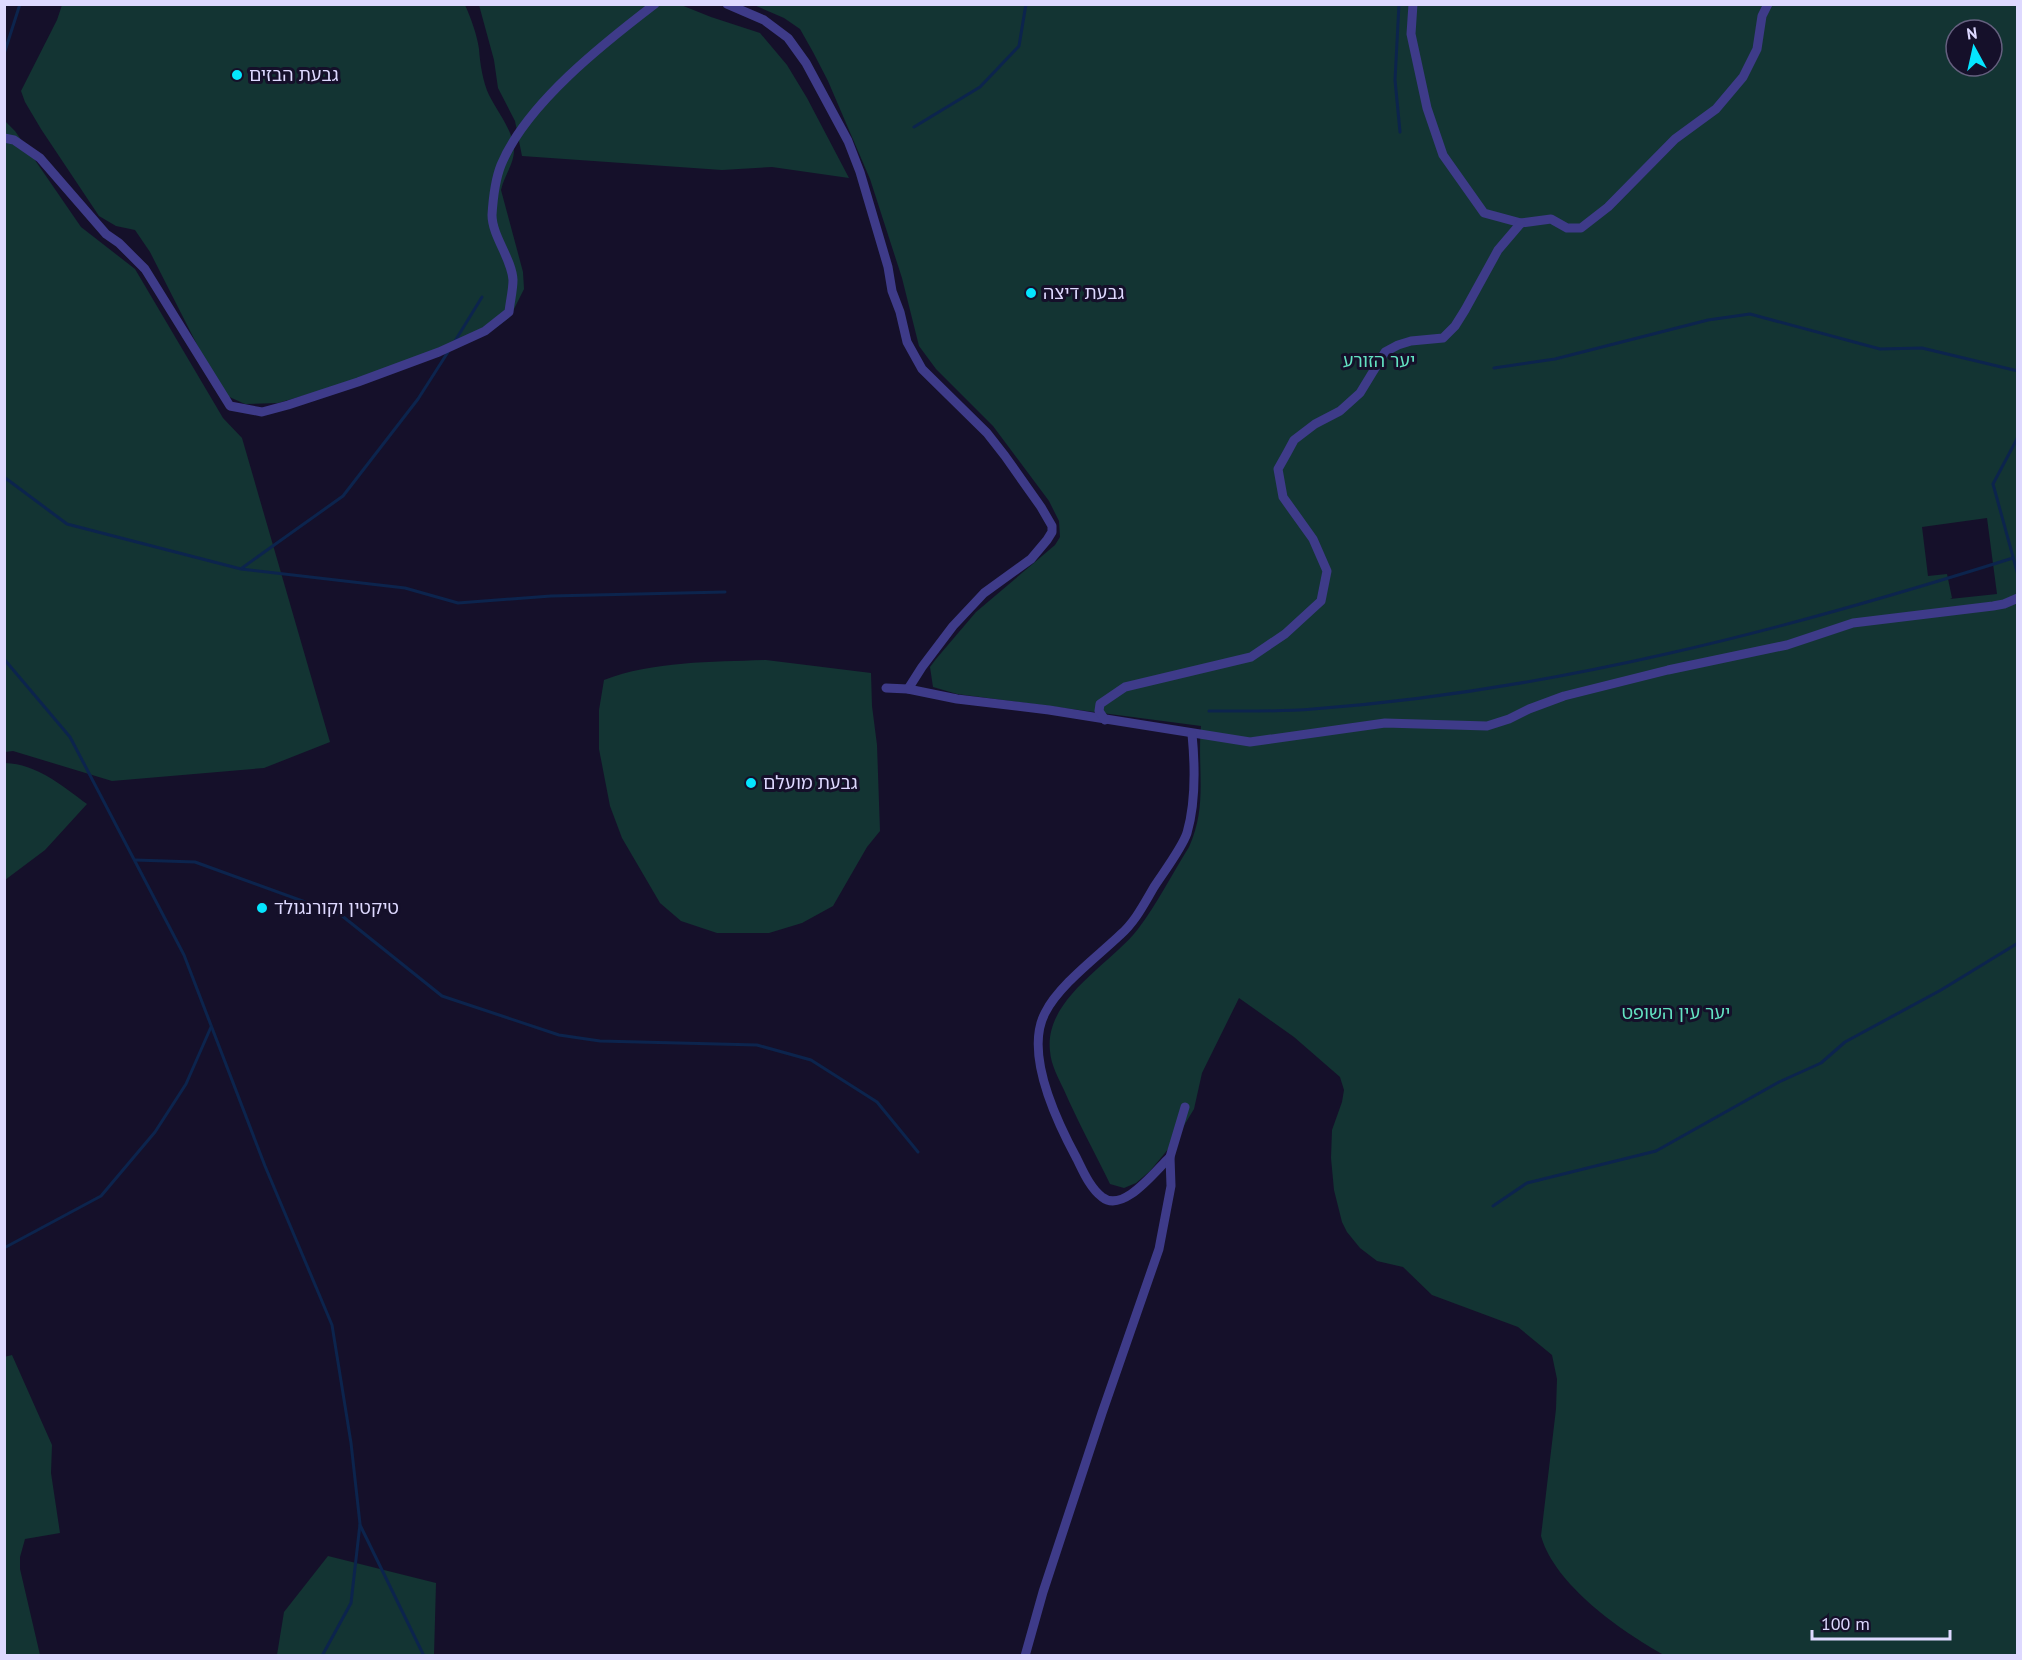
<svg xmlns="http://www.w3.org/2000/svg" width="2022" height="1660" font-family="'PT Sans','Noto Sans Hebrew',sans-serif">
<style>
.green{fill:#133433;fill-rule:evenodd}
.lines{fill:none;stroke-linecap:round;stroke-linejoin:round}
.stream{stroke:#0c244d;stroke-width:3}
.street{stroke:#3e3b89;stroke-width:9}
.poi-dot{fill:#05e5ff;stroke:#15102a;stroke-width:2}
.labels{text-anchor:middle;stroke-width:6;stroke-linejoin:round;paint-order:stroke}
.poi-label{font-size:18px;fill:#ded9ff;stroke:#15102a;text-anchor:start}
.park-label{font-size:18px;fill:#63e2c2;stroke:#15102a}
</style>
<rect width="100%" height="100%" fill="#15102a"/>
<g class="green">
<path d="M62 5H465C471 18 477 35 479 49 480 64 483 82 489 95 497 111 514 132 514 150 514 164 504 176 501 190L523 272 524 289 510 317 494 329 350 382 278 403 245 404 225 395 216 382 150 252 135 230 116 226 99 216 41 129 25 102 21 91 57 20Z"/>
<polygon points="479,5 681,5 711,17 760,33 787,65 807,98 849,178 772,167 722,170 522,156 515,121 498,88 494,60"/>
<path d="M754 5H2017V1655H1664C1621 1631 1555 1585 1541 1536L1556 1409 1557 1379 1552 1355 1518 1327 1432 1295 1403 1267 1377 1261 1360 1248 1347 1232 1342 1222 1334 1190 1331 1158 1332 1130 1342 1102 1344 1090 1340 1077 1294 1037 1239 998 1202 1073 1194 1109 1174 1142 1150 1171 1136 1183 1124 1188 1110 1184C1095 1153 1078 1122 1064 1090 1058 1077 1051 1065 1050 1051 1044 999 1110 965 1138 929 1157 904 1172 874 1189 847 1208 805 1197 770 1201 726L957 694 933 687 930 667 936 659 976 612 1055 545 1060 537 1059 521 1049 501 993 426 936 369 919 346 902 278 870 179 828 81 813 52 800 29 784 18ZM1956 30H1992V66H1956ZM1987 518 1997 594 1950 599 1952 598 1947 574 1928 576 1922 527Z"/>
<polygon points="4,120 15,131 81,227 135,269 223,418 242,438 330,742 264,768 112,781 13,751 5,752"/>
<path d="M766 660 871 673 872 706 877 745 880 831 867 847 833 906 802 923 769 933H717L681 921 660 903 622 838 610 806 599 749V710L604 680C653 661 714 662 766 660Z"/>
<path d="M5 763C37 764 61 785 87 804L45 850 5 880Z"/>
<polygon points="12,1355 52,1445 51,1473 60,1533 25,1539 20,1557 20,1569 40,1655 5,1655 4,1357"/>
<polygon points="328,1556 436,1583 434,1655 277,1655 284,1612"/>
</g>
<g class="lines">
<g class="stream">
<polyline points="1399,4 1395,80 1400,132"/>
<polyline points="4,54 20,4"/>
<polyline points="914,127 980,87 1019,46 1026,4"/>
<polyline points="455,341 482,297"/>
<polyline points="1494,368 1555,359 1708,320 1750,314 1880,349 1922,348 2018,371"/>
<polyline points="2018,437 1993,484 2018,575"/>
<polyline points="4,477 67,524 241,569 405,588 458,603 551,596 725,592"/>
<polyline points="242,568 343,496 418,399 448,352"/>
<polyline points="4,659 70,737 184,955 265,1166 332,1325 351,1443 360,1524 351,1603 322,1656"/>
<path d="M1209 711C1244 711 1279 712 1313 709 1552 691 1785 630 2013 558"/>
<polyline points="135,860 195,862 341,915 442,996 559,1035 600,1041 757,1045 811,1060 877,1102 918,1152"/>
<polyline points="1493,1206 1527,1183 1656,1151 1779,1082 1821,1063 1845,1042 1941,990 2018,943"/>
<polyline points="4,1248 101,1196 155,1132 186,1084 211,1027"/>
<polyline points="360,1525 424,1656"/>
</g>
<g class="street">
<polyline points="727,4 764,20 788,38 806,63 848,141 860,172 888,267 892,291 900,312 907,342 922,369 987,433 1005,456 1041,507 1052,526 1052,532 1047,540 1031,559 984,593 953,626 922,667 908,689"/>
<polyline points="1413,4 1411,34 1427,108 1443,155 1484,213 1521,223 1551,219 1567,228 1581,228 1608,207 1675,139 1716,109 1743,77 1757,49 1762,16 1768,4"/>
<path d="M4 138 14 140 40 158 106 234 119 243 145 269 230 406 262 412 288 405 358 382 439 352 485 331 509 312C510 302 513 290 513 280 512 259 492 236 492 215 493 199 495 180 501 165 526 104 604 43 655 4"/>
<polyline points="886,688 908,689 957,699 1049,710 1250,742 1385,723 1487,726 1509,719 1529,709 1564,696 1668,670 1787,645 1853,623 1993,606 2004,604 2018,598"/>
<polyline points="1105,720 1099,711 1100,704 1125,687 1251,657 1285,634 1321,601 1327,571 1313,539 1283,497 1278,469 1287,453 1294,440 1315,424 1340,411 1360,393 1385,352 1398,345 1411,341 1443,338 1455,326 1465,310 1498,250 1521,223"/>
<path d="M1170 1157C1155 1171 1123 1214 1102 1197 1090 1188 1083 1171 1077 1159 1057 1122 1024 1053 1045 1013 1059 985 1097 957 1120 935 1135 922 1144 904 1154 887 1163 873 1182 848 1187 833 1196 802 1195 765 1192 734"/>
<polyline points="1025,1656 1043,1592 1102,1413 1159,1249 1171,1186 1170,1157 1185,1107"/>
</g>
</g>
<g class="poi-dot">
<circle cx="237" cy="75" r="6"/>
<circle cx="1031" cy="293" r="6"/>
<circle cx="751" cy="783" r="6"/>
<circle cx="262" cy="908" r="6"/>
</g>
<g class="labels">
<g class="poi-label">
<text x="249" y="81">גבעת הבזים</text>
<text x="1043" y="299">גבעת דיצה</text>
<text x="763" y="789">גבעת מועלם</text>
<text x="274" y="914">טיקטין וקורנגולד</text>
</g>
<g class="park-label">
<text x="1379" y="367">יער הזורע</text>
<text x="1676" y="1019">יער עין השופט</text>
</g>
</g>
<rect width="2022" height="1660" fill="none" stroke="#ded9ff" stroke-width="12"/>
<g transform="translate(1974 48) rotate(352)"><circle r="28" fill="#15102a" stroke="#65607f" stroke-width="1.5"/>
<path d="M0-4.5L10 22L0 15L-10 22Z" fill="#05e5ff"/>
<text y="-9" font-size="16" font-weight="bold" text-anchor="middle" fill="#ded9ff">N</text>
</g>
<path d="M1812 1630v9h138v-9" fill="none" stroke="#ded9ff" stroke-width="3"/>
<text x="1821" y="1630" font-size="18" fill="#ded9ff" stroke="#15102a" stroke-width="4.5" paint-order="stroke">100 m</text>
</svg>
